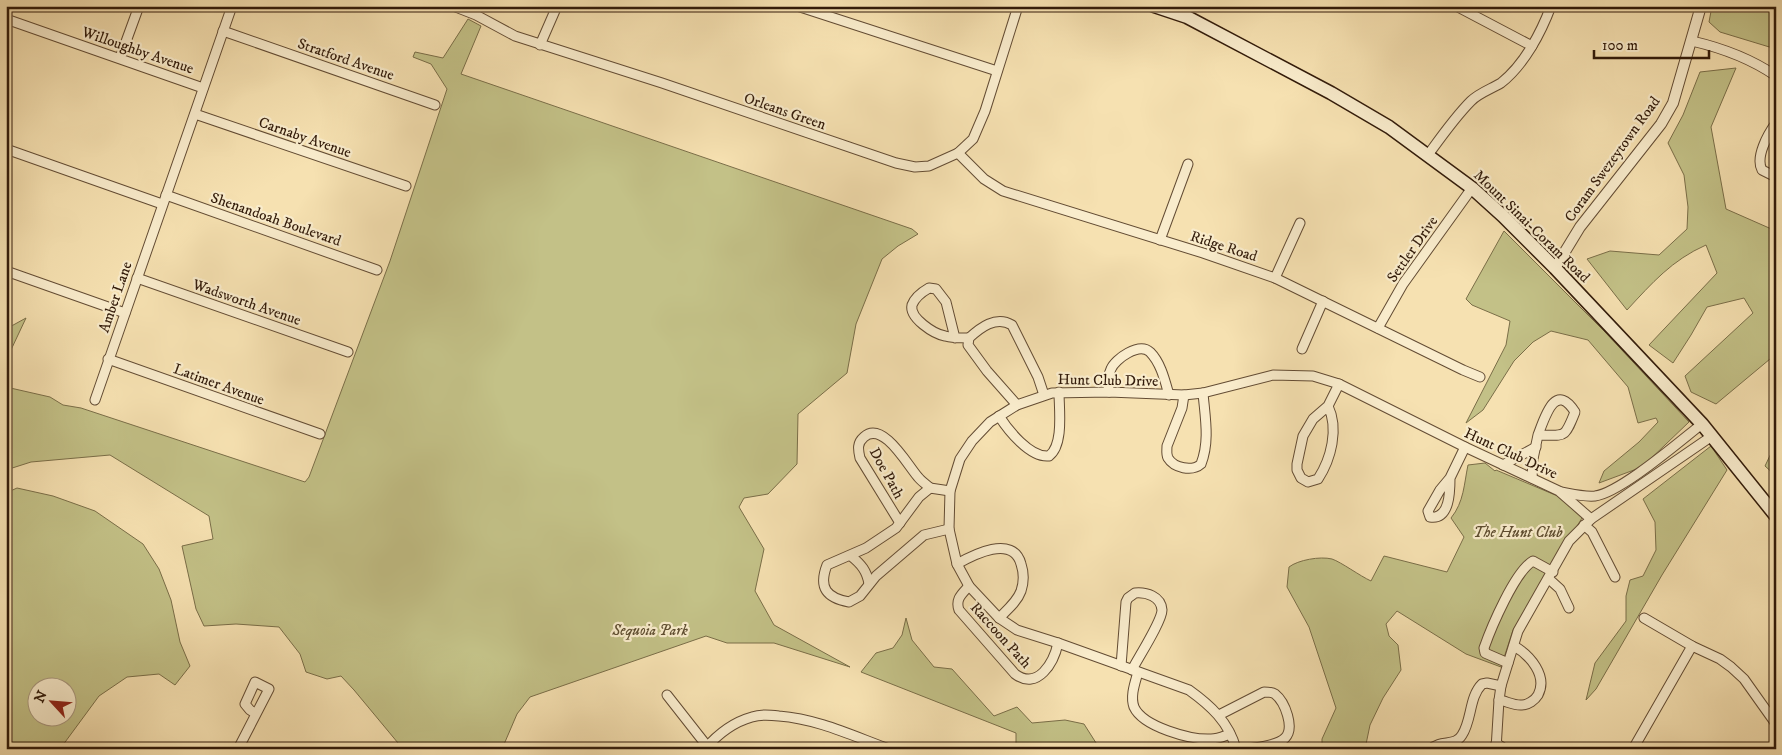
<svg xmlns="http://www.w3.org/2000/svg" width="1782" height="755" font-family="'IM FELL DW Pica',serif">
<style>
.green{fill:#c3c187;stroke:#7a6e48;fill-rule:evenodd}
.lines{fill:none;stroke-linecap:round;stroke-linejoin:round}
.minor-casing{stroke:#634c34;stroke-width:11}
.tertiary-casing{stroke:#634c34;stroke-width:12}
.secondary-casing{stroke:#321b0a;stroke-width:15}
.minor{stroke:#f9eccc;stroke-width:9}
.tertiary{stroke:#f9eccc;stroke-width:10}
.secondary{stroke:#f9eccc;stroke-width:12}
.labels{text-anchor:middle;stroke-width:4.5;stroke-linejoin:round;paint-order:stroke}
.street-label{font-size:15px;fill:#321b0a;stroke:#f9eccc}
.park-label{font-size:15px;font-style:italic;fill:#5e4d30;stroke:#f9eccc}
</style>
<rect width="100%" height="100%" fill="#f6e1b1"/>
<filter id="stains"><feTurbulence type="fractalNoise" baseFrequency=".004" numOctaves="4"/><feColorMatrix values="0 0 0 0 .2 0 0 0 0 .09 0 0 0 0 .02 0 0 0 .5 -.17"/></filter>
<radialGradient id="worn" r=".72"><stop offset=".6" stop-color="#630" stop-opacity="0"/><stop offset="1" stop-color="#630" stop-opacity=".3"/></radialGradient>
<g class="green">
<polygon points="1712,6 1776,6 1776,49 1720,32 1709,22"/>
<polygon points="468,19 481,26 461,74 912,229 918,234 898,246 882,259 856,324 847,373 798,414 797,464 768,494 744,498 739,507 764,549 755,591 774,625 850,667 774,643 727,643 706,636 530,697 517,714 502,749 403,749 354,690 341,676 327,679 306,672 300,654 279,627 236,624 204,626 196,609 182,546 213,539 209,516 110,455 31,462 6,470 6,387 50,397 63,405 81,408 305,482 309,477 390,261 447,89 431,64 413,57 415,52 443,58"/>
<path d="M1736 68 1711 127 1726 209 1776 231V354L1716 404 1691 392 1685 376 1753 313 1744 298 1707 307 1691 335 1673 363 1649 345 1717 273 1706 245C1672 260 1652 283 1627 310L1587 259 1610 251 1659 255 1687 229 1688 207 1684 175 1668 143 1683 115 1700 72Z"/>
<polygon points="1504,231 1605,332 1689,422 1642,467 1599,483 1604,471 1639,442 1658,422 1656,418 1638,423 1628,387 1588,340 1551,331 1533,342 1514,361 1483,410 1466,423 1506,345 1510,321 1472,305 1466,299"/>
<polygon points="26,318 10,352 6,368 6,329"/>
<polygon points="1776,443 1776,476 1765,466"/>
<polygon points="1711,446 1727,470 1662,575 1596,689 1586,700 1595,663 1626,621 1626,596 1630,580 1643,576 1656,550 1655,522 1643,499"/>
<path d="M1485 463 1495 471 1496 470 1560 497 1582 518 1513 630 1501 667 1466 654 1397 611 1386 624 1389 636 1398 645 1401 670 1383 698 1370 725 1365 749H1322V739L1336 708 1309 627 1287 587 1289 567C1298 560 1320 556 1332 559 1341 562 1360 576 1371 581L1384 556 1447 572 1464 537 1451 518C1464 502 1464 484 1468 465Z"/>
<path d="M17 488 53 496 95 511 143 544 159 569 171 600 180 642 190 666 175 685 159 674 127 677 99 696 60 749H6V493ZM38 688H68V718H38Z"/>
<polygon points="906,618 912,640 934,667 952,669 994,716 1017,707 1032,723 1065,720 1084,724 1098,746 1103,749 1057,749 1048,744 1044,749 1016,749 1016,733 861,672 876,653 893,648 902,635"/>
</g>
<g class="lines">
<g class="minor-casing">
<g id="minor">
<polyline points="453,6 476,15 515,36 662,83 896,163 915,167 929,166 958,153 973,139 985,111 1018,6"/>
<polyline points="797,6 997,71"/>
<polyline points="1456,6 1532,46"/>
<polyline points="6,19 203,88"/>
<polyline points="223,31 435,105"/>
<path d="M1692 41C1722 48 1750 58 1776 76"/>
<polyline points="540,45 557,6"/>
<polyline points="120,58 139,6"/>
<polyline points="195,114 406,186"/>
<path d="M1776 123C1768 134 1755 157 1762 170L1776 177"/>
<polyline points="6,149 162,204"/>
<polyline points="958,153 984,179 1003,191 1203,253 1275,278 1463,370 1480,377"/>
<path d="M1428 155C1441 137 1455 117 1471 101 1479 93 1491 89 1501 83 1524 65 1541 33 1551 6"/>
<polyline points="166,195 377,270"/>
<polyline points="1160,240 1188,164"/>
<polyline points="6,271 125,313"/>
<polyline points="137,278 348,352"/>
<polyline points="1275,278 1300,223"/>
<polyline points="1378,328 1403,284 1472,188"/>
<path d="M955 338 946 302 936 289 929 288C922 292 915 297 912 305 909 318 934 334 945 336 952 338 961 338 969 338"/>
<polyline points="1302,349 1323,301"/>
<polyline points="108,359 320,434"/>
<path d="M1109 392C1108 384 1107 377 1111 369 1115 359 1139 342 1150 352 1161 363 1165 381 1169 395"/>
<path d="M1184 395 1182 408 1167 446C1167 450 1166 454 1168 458 1174 468 1192 472 1201 464 1210 441 1205 417 1203 393"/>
<polyline points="95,400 232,6"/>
<path d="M1017 405 987 371 968 345 969 338C980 328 996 315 1012 325L1038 377 1044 395"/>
<path d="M1328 406C1339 429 1331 459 1318 479L1308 482 1301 478 1297 470V464L1303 436 1313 419 1328 406 1339 384"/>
<path d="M999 416C1008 430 1030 458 1049 456 1064 445 1059 409 1059 392"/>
<polyline points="1503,465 1536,447"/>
<path d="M1450 478C1450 491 1450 520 1430 517L1428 511 1440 490 1450 478 1465 447"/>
<path d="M1532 478 1533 459 1538 435C1565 435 1564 440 1575 412 1555 381 1545 417 1538 435"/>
<path d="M930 488 919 497 896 528 866 548 827 565C818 588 827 598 849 602L860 596 876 576 924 535 949 529"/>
<polyline points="930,488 950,491"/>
<path d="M1561 492C1572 494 1583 497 1595 496 1620 493 1680 441 1702 424"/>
<path d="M900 523 860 458C858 449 857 443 864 437 883 420 908 466 918 477 921 481 926 484 930 488"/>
<polyline points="1584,525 1592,532 1615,577"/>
<path d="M851 556C861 564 867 571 869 584"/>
<path d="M957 564C973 555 1013 534 1021 564 1024 573 1024 582 1021 591 1017 602 1007 610 999 618"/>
<polyline points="1549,579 1560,589 1569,608"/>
<path d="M969 586C962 594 955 599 959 610L1015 674C1038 691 1054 662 1058 643"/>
<polyline points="1644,618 1692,646 1720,659 1731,667 1744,679 1776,724"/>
<path d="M1508 663 1485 653 1484 648C1491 628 1515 571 1533 561L1553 572"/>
<path d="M1121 666 1126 602 1128 598 1135 593C1146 592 1161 596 1162 610 1162 621 1138 658 1132 670"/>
<path d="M1138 672C1135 683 1130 696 1134 707 1143 727 1191 740 1211 739 1218 739 1224 736 1230 734"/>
<polyline points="667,695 707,746"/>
<path d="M1499 700C1506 701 1515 706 1522 705 1528 705 1535 700 1538 695 1548 676 1530 655 1514 646"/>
<path d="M1219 715 1264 692C1268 692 1272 692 1275 694 1285 702 1295 728 1285 738 1277 746 1258 747 1247 749"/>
<polyline points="1496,743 1505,749"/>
<polyline points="238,749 269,689 255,682 245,704 250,710 256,714"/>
<path d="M705 749C717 735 734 722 752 717 761 714 770 715 779 716 818 719 853 736 889 749"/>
<path d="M1236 749C1229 722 1210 705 1189 690L1058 643 1017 630 999 618 969 586 957 564 949 529 950 491 960 459 972 441 990 422 1017 405 1052 393 1109 392 1184 395 1203 393 1273 375 1313 376 1339 384 1465 447 1559 491 1591 519"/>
<path d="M1431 749C1441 739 1455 747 1462 735 1472 720 1469 697 1482 684L1487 683 1501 686"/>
<polyline points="1496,749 1499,700 1501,686 1518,631 1569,541 1591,519 1712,436"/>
<polyline points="1633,749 1692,646"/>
</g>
</g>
<g class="tertiary-casing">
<polyline id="tertiary" points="1555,268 1580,227 1661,124 1673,103 1701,6"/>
</g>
<g class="secondary-casing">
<polyline id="secondary" points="1154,6 1187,17 1331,93 1389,127 1472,188 1503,216 1555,268 1702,424 1776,516"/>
</g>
<use href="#minor" class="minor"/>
<use href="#tertiary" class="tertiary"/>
<use href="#secondary" class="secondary"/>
</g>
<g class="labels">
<g class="street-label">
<text transform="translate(138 50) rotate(19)" y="5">Willoughby Avenue</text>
<text transform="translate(346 59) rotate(19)" y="5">Stratford Avenue</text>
<text transform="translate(785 111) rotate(19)" y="5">Orleans Green</text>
<text transform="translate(305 137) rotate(19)" y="5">Carnaby Avenue</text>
<text transform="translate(1612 159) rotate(-54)" y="5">Coram Swezeytown Road</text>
<text transform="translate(276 219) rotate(19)" y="5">Shenandoah Boulevard</text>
<text transform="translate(1532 226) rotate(44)" y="5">Mount Sinai-Coram Road</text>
<text transform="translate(1224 246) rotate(18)" y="5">Ridge Road</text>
<text transform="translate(1412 249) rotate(-55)" y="5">Settler Drive</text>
<text transform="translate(115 297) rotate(-71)" y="5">Amber Lane</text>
<text transform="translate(247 302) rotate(19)" y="5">Wadsworth Avenue</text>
<text transform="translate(1108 380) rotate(1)" y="5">Hunt Club Drive</text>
<text transform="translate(219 384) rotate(20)" y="5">Latimer Avenue</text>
<text transform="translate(1511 453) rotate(25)" y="5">Hunt Club Drive</text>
<text transform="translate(887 473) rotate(61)" y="5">Doe Path</text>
<text transform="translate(1001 635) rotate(48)" y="5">Raccoon Path</text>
</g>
<g class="park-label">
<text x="1518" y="537">The Hunt Club</text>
<text x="650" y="635">Sequoia Park</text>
</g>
</g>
<rect width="1782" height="755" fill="none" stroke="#f6e1b1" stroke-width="25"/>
<rect x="8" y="8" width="1767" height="740" fill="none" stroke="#321b0a" stroke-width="2.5"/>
<rect x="12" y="12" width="1757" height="730" fill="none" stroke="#321b0a"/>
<g transform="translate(52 702) rotate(296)"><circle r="24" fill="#f9eccc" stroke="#a9987e"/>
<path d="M0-4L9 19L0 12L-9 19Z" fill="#8f2418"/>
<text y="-8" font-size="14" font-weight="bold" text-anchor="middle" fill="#321b0a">N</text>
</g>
<path d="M1594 50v8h115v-8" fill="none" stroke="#321b0a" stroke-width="2.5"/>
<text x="1602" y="50" font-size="15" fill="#321b0a" stroke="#f9eccc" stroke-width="4" paint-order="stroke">100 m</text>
<rect width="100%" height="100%" filter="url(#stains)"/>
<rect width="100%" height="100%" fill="url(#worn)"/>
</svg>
